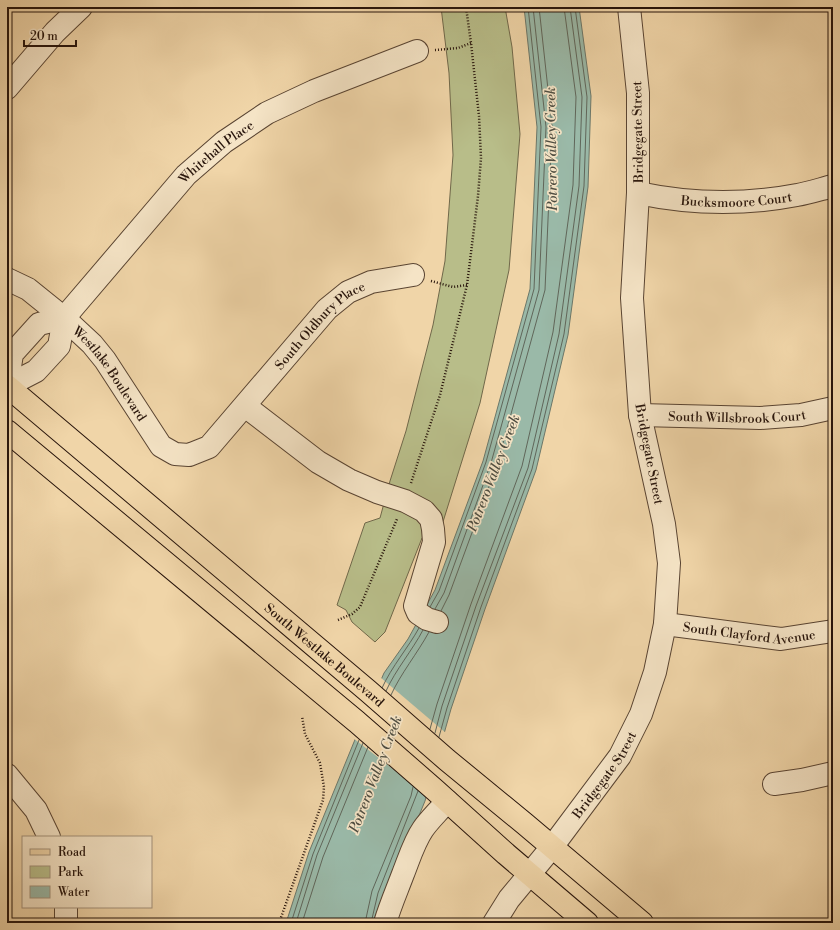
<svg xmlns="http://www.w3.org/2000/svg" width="840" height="930" font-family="'Libre Bodoni',serif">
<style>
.green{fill:#b8bd89;stroke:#70684a}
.water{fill:#9ab9a8;stroke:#6c7769}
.pier{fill:#f0d5a8}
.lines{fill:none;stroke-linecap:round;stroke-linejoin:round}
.shore{stroke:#60665a;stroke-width:1}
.minor-casing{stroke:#594432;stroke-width:24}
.major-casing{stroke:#27140b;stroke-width:24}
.path{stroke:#27140b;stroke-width:2.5;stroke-dasharray:1 2;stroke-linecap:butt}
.minor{stroke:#f5e4c6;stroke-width:22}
.major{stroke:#f0d5a8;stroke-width:22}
.labels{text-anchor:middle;stroke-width:3.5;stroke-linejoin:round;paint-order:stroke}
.street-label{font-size:13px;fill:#27140b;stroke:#f5e4c6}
.water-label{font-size:14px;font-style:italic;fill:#4f4e42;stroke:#f5e4c6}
</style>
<rect width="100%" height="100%" fill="#f0d5a8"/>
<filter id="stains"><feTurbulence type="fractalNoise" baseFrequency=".005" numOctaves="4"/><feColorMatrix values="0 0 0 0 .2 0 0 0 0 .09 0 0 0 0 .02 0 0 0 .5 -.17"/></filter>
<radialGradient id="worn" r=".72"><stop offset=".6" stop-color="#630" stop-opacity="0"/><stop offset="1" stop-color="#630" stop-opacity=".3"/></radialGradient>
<polygon class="green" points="441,7 505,7 512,47 520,134 509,270 480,403 442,525 422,538 385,632 375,642 352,622 346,610 337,605 365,523 380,518 390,481 406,431 433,325 445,261 453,155 449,73"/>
<polygon class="water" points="524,7 579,7 591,96 588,187 568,335 536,470 485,609 451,709 425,801 386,896 380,923 286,923 309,852 354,742 384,673 408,639 435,590 483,461 530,289 537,127"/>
<polygon class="pier" points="380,677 446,733 428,796 353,738"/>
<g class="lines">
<g class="shore">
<polyline points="430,607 439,591 486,462 534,289 541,127 528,7"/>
<polyline points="435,609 444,593 491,463 539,290 546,127 533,7"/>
<polyline points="441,611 449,595 497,465 545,290 552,126 539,7"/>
<path d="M382 688C392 666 408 648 419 628"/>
<path d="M386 691C396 669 412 651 423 630"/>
<path d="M391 695C401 673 417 654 429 632"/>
<polyline points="430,729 437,704 471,604 522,466 553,332 573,185 576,97 564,7"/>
<polyline points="435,733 442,706 476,606 528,468 559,334 579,186 582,97 570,7"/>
<polyline points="439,737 447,708 481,607 532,469 564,334 584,186 587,97 575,7"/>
<polyline points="291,923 313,854 359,740"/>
<polyline points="296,923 317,855 363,743"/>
<polyline points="302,923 323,857 368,747"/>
<polyline points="365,923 372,891 411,796 413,787"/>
<polyline points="371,923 378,893 418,791"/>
</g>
<g class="minor-casing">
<g id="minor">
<polyline points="7,88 55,32 81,7"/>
<path id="s1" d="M638 193C690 204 745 205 797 195 809 193 821 189 833 186"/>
<path id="s2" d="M7 279 28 289 64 318 92 344 105 360 161 446 175 454 189 455 209 447 327 309 348 292 371 282 413 275"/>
<path id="s3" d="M7 386 36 371 59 346 64 318 186 175 224 142 267 113 314 91 417 51"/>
<polyline points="7,386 12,354 39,324 64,318"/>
<polyline points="245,406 318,462 349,480 377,492 405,501 424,511 431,519 433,529 434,542 415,606 418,613 427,619 437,622"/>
<path id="s4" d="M640 415 760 418 801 415 833 408"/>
<path id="s5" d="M665 624 781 639 833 631"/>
<polyline points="7,775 36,810 49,837"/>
<polyline points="774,784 802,780 833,773"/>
<polyline points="66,907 66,923"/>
<path d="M385 923C390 906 397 890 403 874 409 859 414 842 423 829 430 819 439 811 447 801"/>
<path id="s6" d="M494 923 509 899 552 847 620 756 641 714 655 672 665 624 669 563 664 524 640 415 632 298 638 193V93L629 7"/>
</g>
</g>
<g class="major-casing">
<g id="major">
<path id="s7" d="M7 386 368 691 447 760 525 824 642 923"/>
<polyline points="7,431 357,722 435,790 506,854 587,923"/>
</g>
</g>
<g class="path">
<polyline points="435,50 458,48 471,43"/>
<polyline points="431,281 453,287 467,285"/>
<polyline points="411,483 440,395 467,285 478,196 481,158 479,116 471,43 466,7"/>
<polyline points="338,620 352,614 360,607 397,519"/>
<polyline points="279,923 323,800 324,787 320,763 305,734 302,716"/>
</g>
<use href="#minor" class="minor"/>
<use href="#major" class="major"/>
</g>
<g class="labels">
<g class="street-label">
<text transform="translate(637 132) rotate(-91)" y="5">Bridgegate Street</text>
<text dy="5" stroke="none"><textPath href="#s3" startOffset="321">Whitehall Place</textPath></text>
<text dy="5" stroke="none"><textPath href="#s1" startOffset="99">Bucksmoore Court</textPath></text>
<text dy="5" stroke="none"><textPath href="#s2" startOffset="448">South Oldbury Place</textPath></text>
<text dy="5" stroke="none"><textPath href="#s2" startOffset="142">Westlake Boulevard</textPath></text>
<text dy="5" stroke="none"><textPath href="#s4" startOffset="97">South Willsbrook Court</textPath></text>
<text transform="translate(650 454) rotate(79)" y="5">Bridgegate Street</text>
<text dy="5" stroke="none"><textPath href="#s5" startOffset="85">South Clayford Avenue</textPath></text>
<text dy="5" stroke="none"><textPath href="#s7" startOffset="416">South Westlake Boulevard</textPath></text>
<text dy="5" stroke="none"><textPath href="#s6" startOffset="185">Bridgegate Street</textPath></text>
</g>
<g class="water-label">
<text transform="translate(551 149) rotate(-91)" y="5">Potrero Valley Creek</text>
<text transform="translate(493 473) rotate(-69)" y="5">Potrero Valley Creek</text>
<text transform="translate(375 774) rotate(-69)" y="5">Potrero Valley Creek</text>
</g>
</g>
<rect width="840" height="930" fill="none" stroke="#f0d5a8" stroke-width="24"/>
<rect x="8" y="8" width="824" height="914" fill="none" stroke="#27140b" stroke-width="2"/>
<rect x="12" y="12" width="816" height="906" fill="none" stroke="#27140b"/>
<rect x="22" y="836" width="130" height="72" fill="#f5e4c6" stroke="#a3917b"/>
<rect x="30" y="849" width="20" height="6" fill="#f0d5a8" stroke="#a3917b"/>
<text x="58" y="856" font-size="12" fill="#27140b">Road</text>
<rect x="30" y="866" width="20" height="12" fill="#b8bd89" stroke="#a3917b"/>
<text x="58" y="876" font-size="12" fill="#27140b">Park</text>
<rect x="30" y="886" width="20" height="12" fill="#9ab9a8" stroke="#a3917b"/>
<text x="58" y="896" font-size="12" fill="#27140b">Water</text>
<path d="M24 40v6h52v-6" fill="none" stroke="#27140b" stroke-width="2"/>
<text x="30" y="40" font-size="12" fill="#27140b" stroke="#f5e4c6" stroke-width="3" paint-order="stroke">20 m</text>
<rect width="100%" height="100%" filter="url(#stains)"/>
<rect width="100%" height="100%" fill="url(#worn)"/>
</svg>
